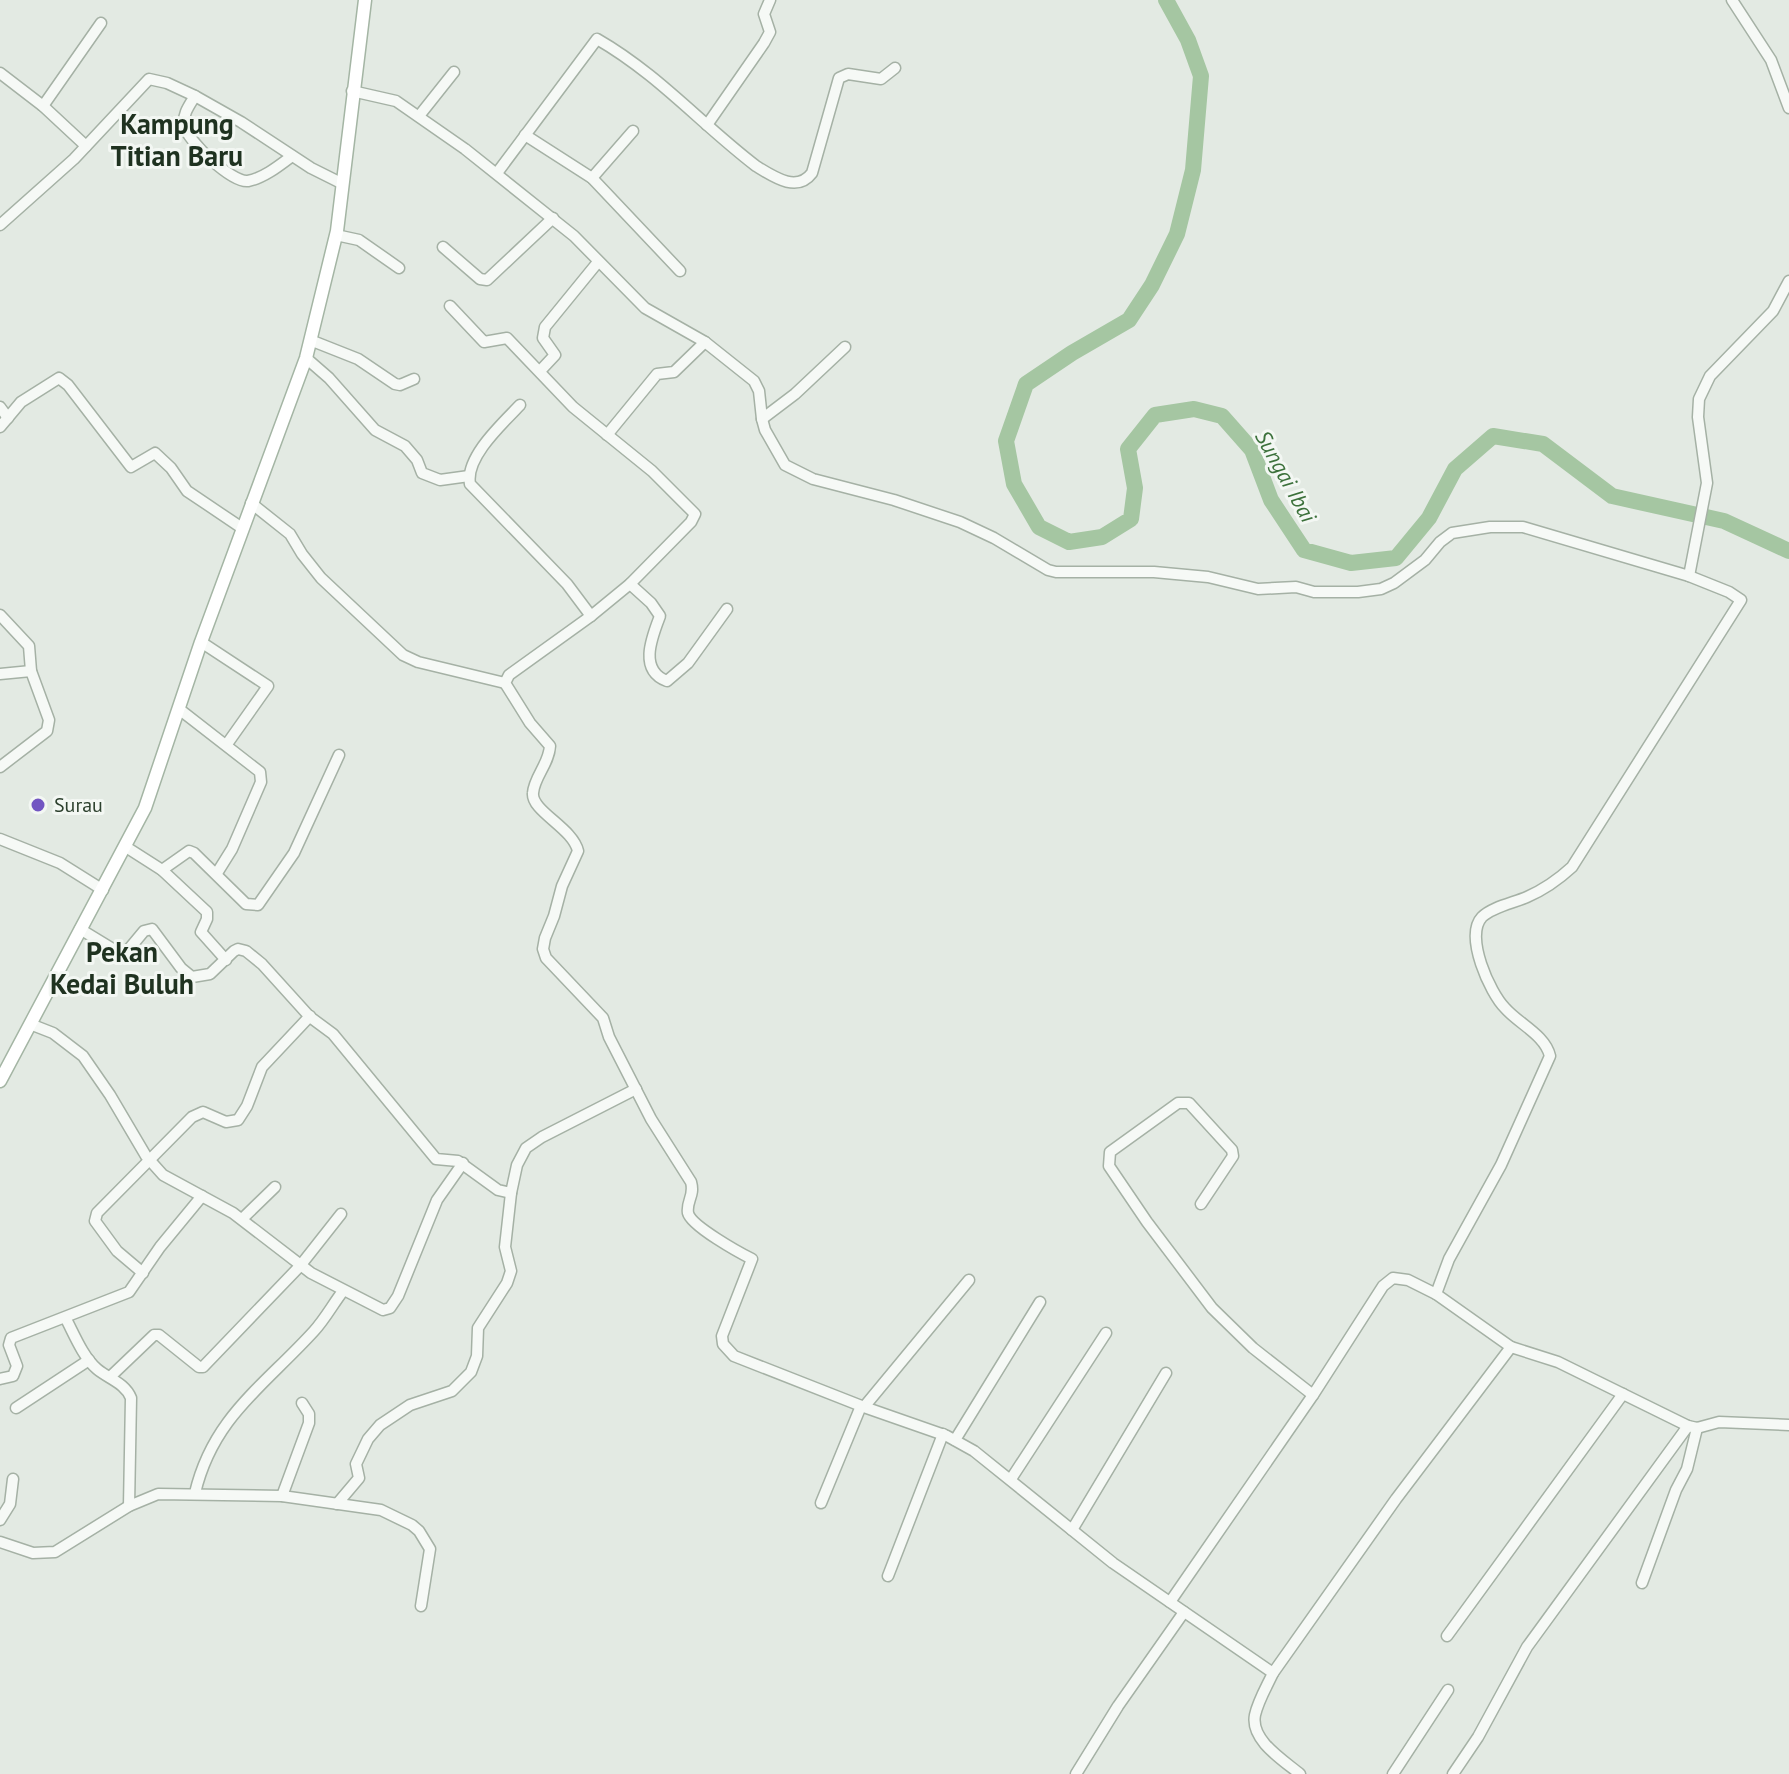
<svg xmlns="http://www.w3.org/2000/svg" width="1789" height="1774" font-family="'PT Sans',sans-serif">
<style>
.lines{fill:none;stroke-linecap:round;stroke-linejoin:round}
.river{stroke:#a5c6a2;stroke-width:16}
.minor-casing{stroke:#a5b1a5;stroke-width:13}
.major-casing{stroke:#a4b5a4;stroke-width:15}
.minor{stroke:#f6f9f6;stroke-width:10}
.major{stroke:#fff;stroke-width:12}
.poi-dot{fill:#7255c2;stroke:#f3f7f3;stroke-width:3}
.labels{text-anchor:middle;stroke-width:6;stroke-linejoin:round;paint-order:stroke}
.poi-label{font-size:20px;fill:#2d412e;stroke:#f3f7f3;text-anchor:start}
.water-label{font-size:22px;font-style:italic;fill:#3c713b;stroke:#f3f7f3}
.district-label{font-size:28px;font-weight:bold;fill:#1f3220;stroke:#f3f7f3}
</style>
<rect width="100%" height="100%" fill="#e3eae3"/>
<g class="lines">
<polyline class="river" points="1166,0 1188,40 1201,76 1193,170 1177,234 1152,285 1129,320 1072,353 1026,384 1006,441 1014,484 1039,527 1069,542 1102,537 1131,519 1135,488 1128,449 1155,415 1194,409 1222,416 1252,450 1271,500 1304,550 1351,563 1396,558 1429,518 1455,469 1493,436 1543,444 1612,496 1724,521 1789,551"/>
<g class="minor-casing">
<g id="minor">
<polyline points="1732,0 1771,60 1789,108"/>
<polyline points="0,73 43,106 86,146"/>
<path d="M352 91 396 101 465 149 574 236 645 308 705 342 754 381 759 391 762 419 765 430 785 465 813 479 894 500 960 522 994 538 1048 570 1056 572H1154L1208 577 1258 589 1296 587 1314 592H1358L1381 589 1394 583 1425 560 1440 542 1452 533 1490 527H1523L1689 576 1729 592 1741 600 1572 867C1559 879 1543 890 1527 897 1513 903 1492 907 1482 917 1464 936 1490 993 1505 1008 1519 1024 1545 1035 1550 1056L1501 1165 1449 1259 1436 1294 1511 1347 1396 1499 1273 1673"/>
<path d="M195 96C189 106 183 113 184 125 187 141 232 183 248 181 264 178 280 165 292 156"/>
<polyline points="43,106 101,23"/>
<polyline points="419,116 454,72"/>
<polyline points="707,125 764,43 770,32 764,14 770,0"/>
<polyline points="525,135 592,178 680,271"/>
<path d="M497 173 597 39C658 74 701 124 756 166 774 177 797 193 812 173L839 78 848 74 881 79 895 68"/>
<polyline points="592,178 633,131"/>
<polyline points="0,225 74,159 149,79 167,83 195,96 241,122 311,168 343,184"/>
<polyline points="336,235 359,240 399,268"/>
<polyline points="443,247 480,279 487,280 553,218"/>
<path d="M450 306 484 342 507 338 573 407 652 471 695 514 691 522 630 584 591 616 509 675 505 683 530 723 550 746C549 764 534 777 533 793 531 811 573 828 578 851L562 886 554 916 545 938 543 949 546 958 603 1018 609 1037 651 1119 691 1182C695 1196 686 1201 688 1213 691 1226 740 1253 752 1259L722 1336 723 1344 734 1356 864 1407 947 1436 974 1451 1113 1563 1273 1673C1267 1686 1258 1701 1255 1715 1250 1740 1283 1760 1300 1774"/>
<polyline points="310,340 358,359 395,384 400,385 414,379"/>
<polyline points="306,358 329,378 375,430 405,446 417,460 422,473 440,480 469,476"/>
<polyline points="540,371 555,355 543,338 545,327 598,262"/>
<path d="M520 405C503 423 465 457 470 484L567 584 591 616"/>
<polyline points="0,407 8,418"/>
<polyline points="762,419 795,394 845,347"/>
<polyline points="0,427 21,402 59,378 68,385 131,467 155,453 171,468 187,491 242,528"/>
<polyline points="607,435 657,374 674,372 705,342"/>
<polyline points="251,503 290,534 302,554 321,578 403,655 418,662 505,683"/>
<polyline points="1689,576 1707,483 1698,417 1699,399 1710,376 1773,311 1789,281"/>
<path d="M630 584 651 603 660 616C652 637 638 670 667 681L688 663 727 609"/>
<polyline points="0,615 29,646 31,671 49,720 47,731 0,767"/>
<polyline points="201,642 268,686 227,744"/>
<polyline points="0,674 31,671"/>
<polyline points="179,709 260,772 261,782 232,849 217,873"/>
<polyline points="0,839 60,863 103,890"/>
<polyline points="126,847 162,870 207,912 207,919 201,932 226,960"/>
<polyline points="162,870 189,851 194,853 246,904 258,905 294,853 339,755"/>
<polyline points="80,929 121,954 129,949 144,931 152,929 181,968 192,977 210,974 234,951 238,949 246,951 262,964 310,1017 333,1034 436,1159 458,1161 498,1190 511,1193"/>
<polyline points="30,1024 53,1033 83,1056 110,1095 146,1156 163,1175 233,1213 311,1273 383,1310 390,1308 398,1296 437,1200 463,1163"/>
<polyline points="1201,1204 1233,1156 1232,1150 1189,1103 1178,1103 1110,1152 1109,1166 1147,1222 1212,1308 1253,1348 1313,1395"/>
<polyline points="242,1219 275,1187"/>
<polyline points="143,1273 117,1251 95,1221 97,1213 192,1117 203,1112 226,1122 238,1120 247,1106 262,1067 310,1016"/>
<path d="M66 1319C74 1334 83 1357 97 1369 109 1379 125 1383 131 1398L129 1506"/>
<polyline points="1511,1347 1558,1362 1688,1426 1697,1428 1719,1422 1789,1425"/>
<polyline points="110,1377 154,1335 159,1335 199,1367 203,1367 300,1266 341,1214"/>
<polyline points="0,1379 13,1376 17,1366 9,1345 11,1338 129,1292 160,1247 202,1196"/>
<polyline points="864,1407 969,1280"/>
<polyline points="16,1408 89,1360"/>
<polyline points="955,1440 1040,1302"/>
<polyline points="1011,1479 1106,1333"/>
<path d="M195 1493C213 1417 264 1386 314 1331 325 1319 333 1304 343 1291"/>
<polyline points="282,1496 309,1423 309,1414 302,1403"/>
<polyline points="821,1503 861,1406"/>
<polyline points="337,1504 359,1478 356,1464 368,1439 380,1425 410,1405 452,1391 471,1372 477,1356 478,1328 507,1283 511,1271 505,1247 511,1193 517,1165 526,1148 542,1137 636,1089"/>
<polyline points="0,1520 10,1504 13,1479"/>
<polyline points="1072,1530 1166,1373"/>
<polyline points="0,1542 33,1553 55,1552 129,1506 158,1494 282,1496 381,1510 412,1525 419,1531 430,1549 421,1606"/>
<polyline points="888,1576 943,1434"/>
<polyline points="1642,1583 1676,1490 1687,1469 1697,1428"/>
<polyline points="1170,1602 1313,1395 1383,1286 1393,1278 1408,1280 1436,1294"/>
<polyline points="1447,1636 1623,1394"/>
<polyline points="1076,1774 1118,1706 1184,1612"/>
<polyline points="1393,1774 1448,1690"/>
<polyline points="1453,1774 1478,1737 1527,1647 1688,1426"/>
</g>
</g>
<g class="major-casing">
<polyline id="major" points="0,1081 145,808 201,642 306,358 337,231 365,0"/>
</g>
<use href="#minor" class="minor"/>
<use href="#major" class="major"/>
</g>
<circle class="poi-dot" cx="38" cy="805" r="8"/>
<g class="labels">
<g class="poi-label">
<text x="54" y="812">Surau</text>
</g>
<g class="water-label">
<text transform="translate(1286 476) rotate(61)" y="8">Sungai Ibai</text>
</g>
<g class="district-label">
<text x="177" y="134">Kampung<tspan x="177" dy="32">Titian Baru</tspan></text>
<text x="122" y="962">Pekan<tspan x="122" dy="32">Kedai Buluh</tspan></text>
</g>
</g>
</svg>
